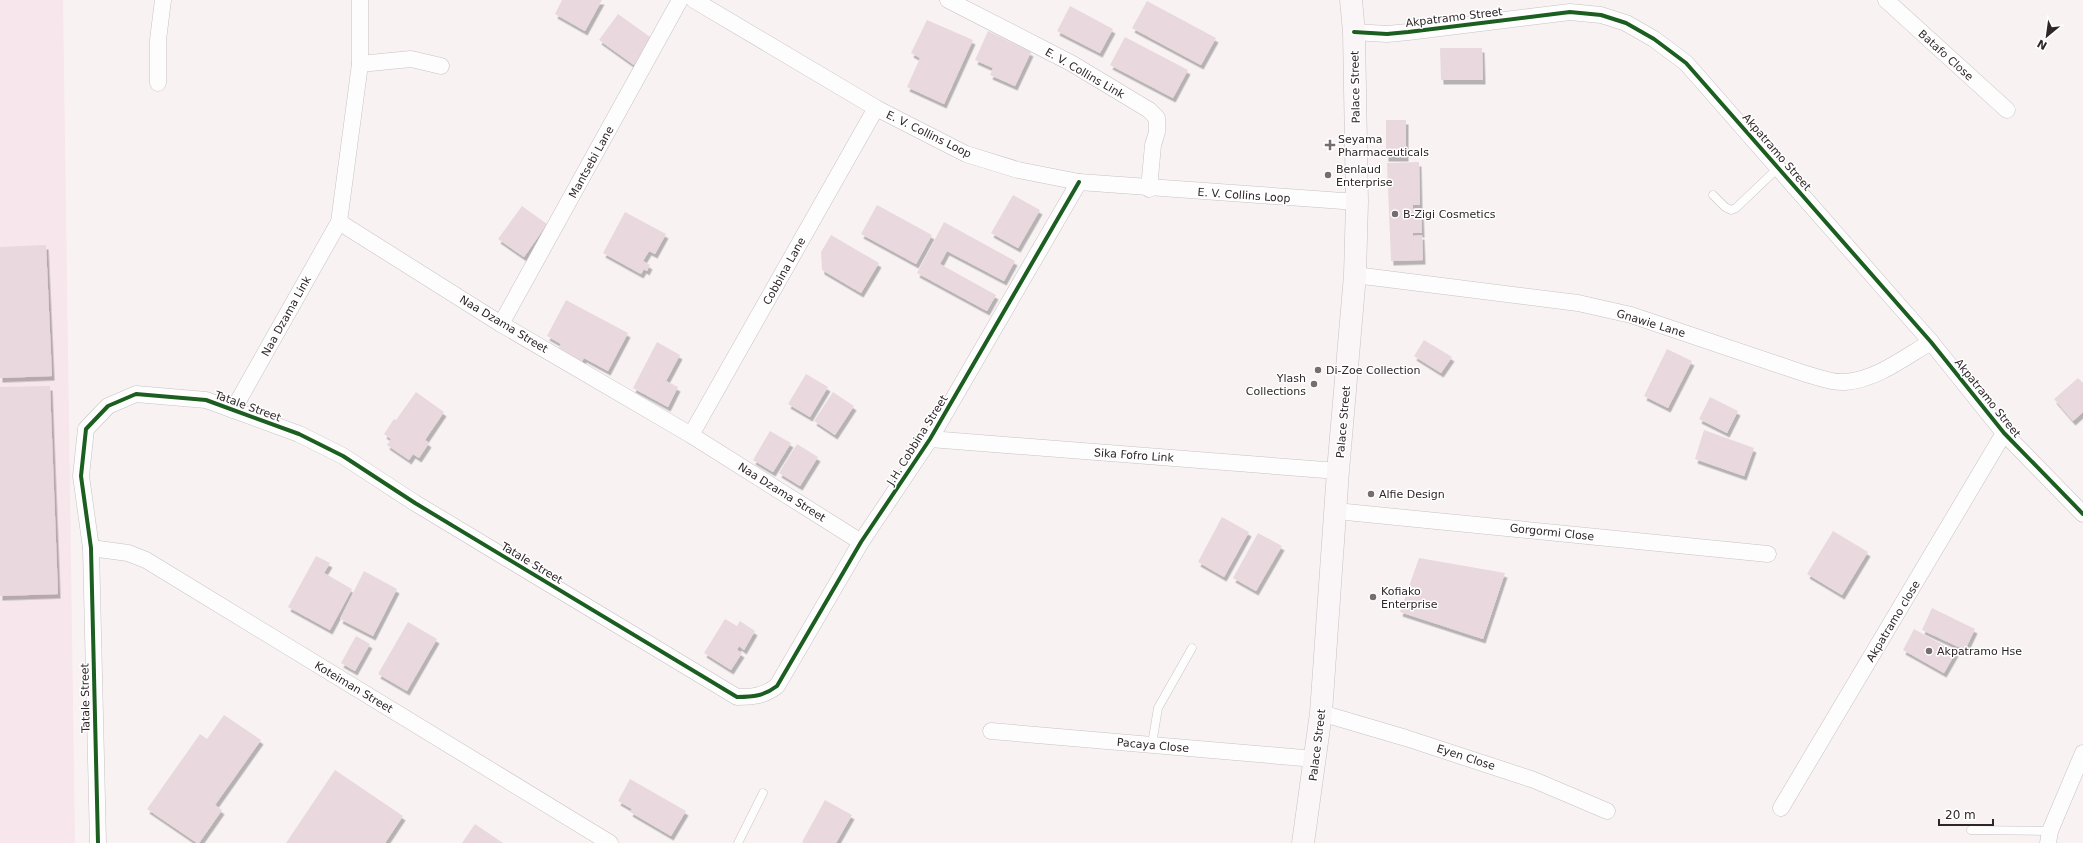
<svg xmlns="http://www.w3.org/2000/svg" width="2083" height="843" font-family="'DejaVu Sans',sans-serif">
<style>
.built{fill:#f7e6eb}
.building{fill:#e9d9de;filter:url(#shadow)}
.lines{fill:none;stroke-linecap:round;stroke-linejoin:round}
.lane-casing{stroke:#c8c1c3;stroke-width:9}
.street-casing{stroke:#c8c1c3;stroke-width:17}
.secondary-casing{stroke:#c8c1c3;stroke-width:23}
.lane{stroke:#fefdfd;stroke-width:8}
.street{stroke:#fefdfd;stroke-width:16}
.secondary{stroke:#faf5f7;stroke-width:22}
.cycleway-casing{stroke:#fff;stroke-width:6}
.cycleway{stroke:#1b5e20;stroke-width:4}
.poi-dot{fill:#756d70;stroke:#fff;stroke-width:1.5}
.labels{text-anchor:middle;stroke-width:3;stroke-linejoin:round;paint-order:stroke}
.street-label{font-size:11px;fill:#2f2629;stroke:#fff}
.poi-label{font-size:11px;fill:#2f2629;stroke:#fff;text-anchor:start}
</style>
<defs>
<filter id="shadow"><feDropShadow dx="2.5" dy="4.5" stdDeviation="0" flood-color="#0004"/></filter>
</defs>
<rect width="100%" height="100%" fill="#f8f2f3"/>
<polygon class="built" points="0,0 63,0 75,843 0,843"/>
<g class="building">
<polygon points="562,0 602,0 585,31 555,14"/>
<polygon points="1147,1 1216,38 1201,65 1132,28"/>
<polygon points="1070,6 1113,29 1100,53 1057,31"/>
<polygon points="618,14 653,39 634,65 599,40"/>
<polygon points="927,20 973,40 944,104 907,87 920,58 911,53"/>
<polygon points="988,31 1031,52 1015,86 990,75 993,68 975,60"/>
<polygon points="1125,37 1188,70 1173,98 1110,65"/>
<polygon points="1440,48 1482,48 1483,80 1441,80"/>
<rect x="1386" y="120" width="20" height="37"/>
<polygon points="1419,162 1420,205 1413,205 1413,209 1421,208 1422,233 1413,233 1413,236 1422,235 1423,260 1391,261 1387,163"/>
<polygon points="1013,195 1040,210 1018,248 991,233"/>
<polygon points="877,205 932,235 916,264 861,234"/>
<polygon points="522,206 547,224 524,257 498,239"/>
<polygon points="625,212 666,234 655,254 649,251 643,261 650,265 647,271 644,269 641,274 603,253"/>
<polygon points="944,222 1015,261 1004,281 947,251 940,264 996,295 987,311 917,273"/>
<polygon points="831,235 879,263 861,293 822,270 821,252"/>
<polygon points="46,245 52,376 0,378 0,247"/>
<polygon points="566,300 628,333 608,371 584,358 581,363 557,351 561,344 547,336"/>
<polygon points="1424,340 1452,357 1441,373 1414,356"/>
<polygon points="657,342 680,355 666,381 678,387 668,407 633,388"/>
<polygon points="1667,349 1692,361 1668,408 1644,396"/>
<polygon points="806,374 828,387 810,417 788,404"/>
<polygon points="2078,378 2083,383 2083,412 2073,421 2054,399"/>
<polygon points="50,386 58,594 0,596 0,387"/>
<polygon points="416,392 444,412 425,440 429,443 419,458 413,454 409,460 387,445 391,439 384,434 394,419 396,420"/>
<polygon points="833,392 854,406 835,435 814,421"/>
<polygon points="1710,397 1738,411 1727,433 1699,419"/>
<polygon points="1704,430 1754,448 1744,476 1695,459"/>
<polygon points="770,431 791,443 773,472 753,460"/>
<polygon points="797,444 818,457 800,486 779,473"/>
<polygon points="1222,517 1249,532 1224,577 1198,562"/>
<polygon points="1833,531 1868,552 1842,595 1807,574"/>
<polygon points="1258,533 1282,546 1256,591 1233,578"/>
<polygon points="316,556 330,563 324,573 352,589 330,630 288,607"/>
<polygon points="1419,558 1505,573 1483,639 1400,612"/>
<polygon points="364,571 397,589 373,636 340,619"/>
<polygon points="1932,608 1975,629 1965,650 1922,630"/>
<polygon points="725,619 737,626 740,621 755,631 744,650 739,646 737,650 742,653 731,670 704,653"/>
<polygon points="408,622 437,639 407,691 378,674"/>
<polygon points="1914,629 1956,652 1944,673 1903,650"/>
<polygon points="356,636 370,644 355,671 341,663"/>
<polygon points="224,715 261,740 215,805 222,810 199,843 197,843 147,809 200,734 207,739"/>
<polygon points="335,770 403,816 385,843 286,843"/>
<polygon points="630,779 686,811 671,836 630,812 632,809 618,801"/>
<polygon points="825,800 852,815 836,843 804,843 802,842"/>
<polygon points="475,824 503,843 462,843"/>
</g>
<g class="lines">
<g class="lane-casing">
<g id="lane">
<polyline points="1713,195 1725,207 1731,210 1736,208 1778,168"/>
<polyline points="1152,744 1158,708 1192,648"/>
<polyline points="1971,830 2050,831"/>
<polyline points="738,843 763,793"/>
</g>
</g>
<g class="street-casing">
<g id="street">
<polyline points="694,0 876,108 966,154 1018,170 1079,182 1357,202"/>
<polyline points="948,0 1071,63 1149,110 1157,118 1157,132 1153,145 1149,189"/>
<polyline points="1886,0 2007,110"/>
<polyline points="1354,32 1387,34 1408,32 1570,12 1601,15 1626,23 1654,39 1686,63 1931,342 2004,433 2083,514"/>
<polyline points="360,64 411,59 441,66"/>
<polyline points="158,83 158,40 163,0"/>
<polyline points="339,222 501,324 691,435 861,542"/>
<path d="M1355 275 1578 303 1631 315 1806 374C1818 377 1832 383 1845 382 1876 380 1905 357 1931 342"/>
<polyline points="501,324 680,0"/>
<polyline points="233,410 339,222 360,64 360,0"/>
<polyline points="691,435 876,108"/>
<polyline points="930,439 1338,471"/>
<polyline points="1336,511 1768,554"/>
<polyline points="91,548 128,553 146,560 610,843"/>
<polyline points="1321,713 1406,738 1534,780 1607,811"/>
<polyline points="991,731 1315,759"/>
<polyline points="1781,808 2004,433"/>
<path d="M98 843 91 548 81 476 86 429 108 406 136 394 206 400 299 434 343 456 415 503 737 697C753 697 764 696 777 686L861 542 930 439 1079 182"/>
<polyline points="2048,843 2050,831 2083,753"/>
</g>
</g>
<g class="secondary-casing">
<polyline id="secondary" points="1303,843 1321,713 1338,471 1355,275 1357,202 1354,32 1351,0"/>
</g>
<use href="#lane" class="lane"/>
<use href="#street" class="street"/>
<use href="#secondary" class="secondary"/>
<g class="cycleway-casing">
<g id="cycleway">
<polyline points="1354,32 1387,34 1408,32 1570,12 1601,15 1626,23 1654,39 1686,63 1931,342 2004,433 2083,514"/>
<path d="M98 843 91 548 81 476 86 429 108 406 136 394 206 400 299 434 343 456 415 503 737 697C753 697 764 696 777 686L861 542 930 439 1079 182"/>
</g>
</g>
<use href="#cycleway" class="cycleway"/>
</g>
<g class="poi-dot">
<path d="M1328 139h4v4h4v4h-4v4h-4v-4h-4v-4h4z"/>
<circle cx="1328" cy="175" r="4"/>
<circle cx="1395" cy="214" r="4"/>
<circle cx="1318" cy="370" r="4"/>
<circle cx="1314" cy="384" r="4"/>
<circle cx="1371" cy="494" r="4"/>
<circle cx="1373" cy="597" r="4"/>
<circle cx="1929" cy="651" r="4"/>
</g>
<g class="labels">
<g class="street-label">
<text transform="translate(1454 17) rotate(-7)" y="4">Akpatramo Street</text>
<text transform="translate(1946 55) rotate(42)" y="4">Batafo Close</text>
<text transform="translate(1085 73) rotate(30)" y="4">E. V. Collins Link</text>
<text transform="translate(1355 87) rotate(-91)" y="4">Palace Street</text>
<text transform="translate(929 134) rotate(26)" y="4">E. V. Collins Loop</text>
<text transform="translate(1777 152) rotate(49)" y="4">Akpatramo Street</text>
<text transform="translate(591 162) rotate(-61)" y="4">Mantsebi Lane</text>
<text transform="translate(1244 195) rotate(4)" y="4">E. V. Collins Loop</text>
<text transform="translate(784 271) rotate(-61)" y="4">Cobbina Lane</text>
<text transform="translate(286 316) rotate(-61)" y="4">Naa Dzama Link</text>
<text transform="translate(1651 323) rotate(17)" y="4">Gnawie Lane</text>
<text transform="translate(504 324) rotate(31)" y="4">Naa Dzama Street</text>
<text transform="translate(1988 398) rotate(51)" y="4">Akpatramo Street</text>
<text transform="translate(248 406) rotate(20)" y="4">Tatale Street</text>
<text transform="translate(1343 422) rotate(-85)" y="4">Palace Street</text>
<text transform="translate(917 440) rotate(-58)" y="4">J.H. Cobbina Street</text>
<text transform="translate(1134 455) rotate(4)" y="4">Sika Fofro Link</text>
<text transform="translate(782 492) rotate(32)" y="4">Naa Dzama Street</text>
<text transform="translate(1552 532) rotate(6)" y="4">Gorgormi Close</text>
<text transform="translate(532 563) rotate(31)" y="4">Tatale Street</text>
<text transform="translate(1893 621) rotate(-59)" y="4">Akpatramo close</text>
<text transform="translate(354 687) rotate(31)" y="4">Koteiman Street</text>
<text transform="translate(85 698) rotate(-91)" y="4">Tatale Street</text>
<text transform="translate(1153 745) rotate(5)" y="4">Pacaya Close</text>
<text transform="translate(1317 745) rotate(-83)" y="4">Palace Street</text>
<text transform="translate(1466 757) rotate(18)" y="4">Eyen Close</text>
</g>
<g class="poi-label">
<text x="1338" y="143">Seyama<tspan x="1338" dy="13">Pharmaceuticals</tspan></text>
<text x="1336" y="173">Benlaud<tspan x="1336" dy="13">Enterprise</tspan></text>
<text x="1403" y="218">B-Zigi Cosmetics</text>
<text x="1326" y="374">Di-Zoe Collection</text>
<text x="1306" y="382" text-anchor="end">Ylash<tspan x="1306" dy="13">Collections</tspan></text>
<text x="1379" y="498">Alfie Design</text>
<text x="1381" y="595">Kofiako<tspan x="1381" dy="13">Enterprise</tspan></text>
<text x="1937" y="655">Akpatramo Hse</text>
</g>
</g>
<g transform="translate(2047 36) rotate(209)" stroke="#ffffff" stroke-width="3" paint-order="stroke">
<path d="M0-3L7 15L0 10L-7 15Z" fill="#2f2629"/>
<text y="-6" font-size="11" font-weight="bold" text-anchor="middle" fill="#2f2629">N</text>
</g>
<path d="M1939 819v6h54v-6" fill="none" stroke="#2f2629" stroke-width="2"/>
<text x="1945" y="819" font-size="12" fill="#2f2629" stroke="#ffffff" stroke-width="3" paint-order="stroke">20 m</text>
</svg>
